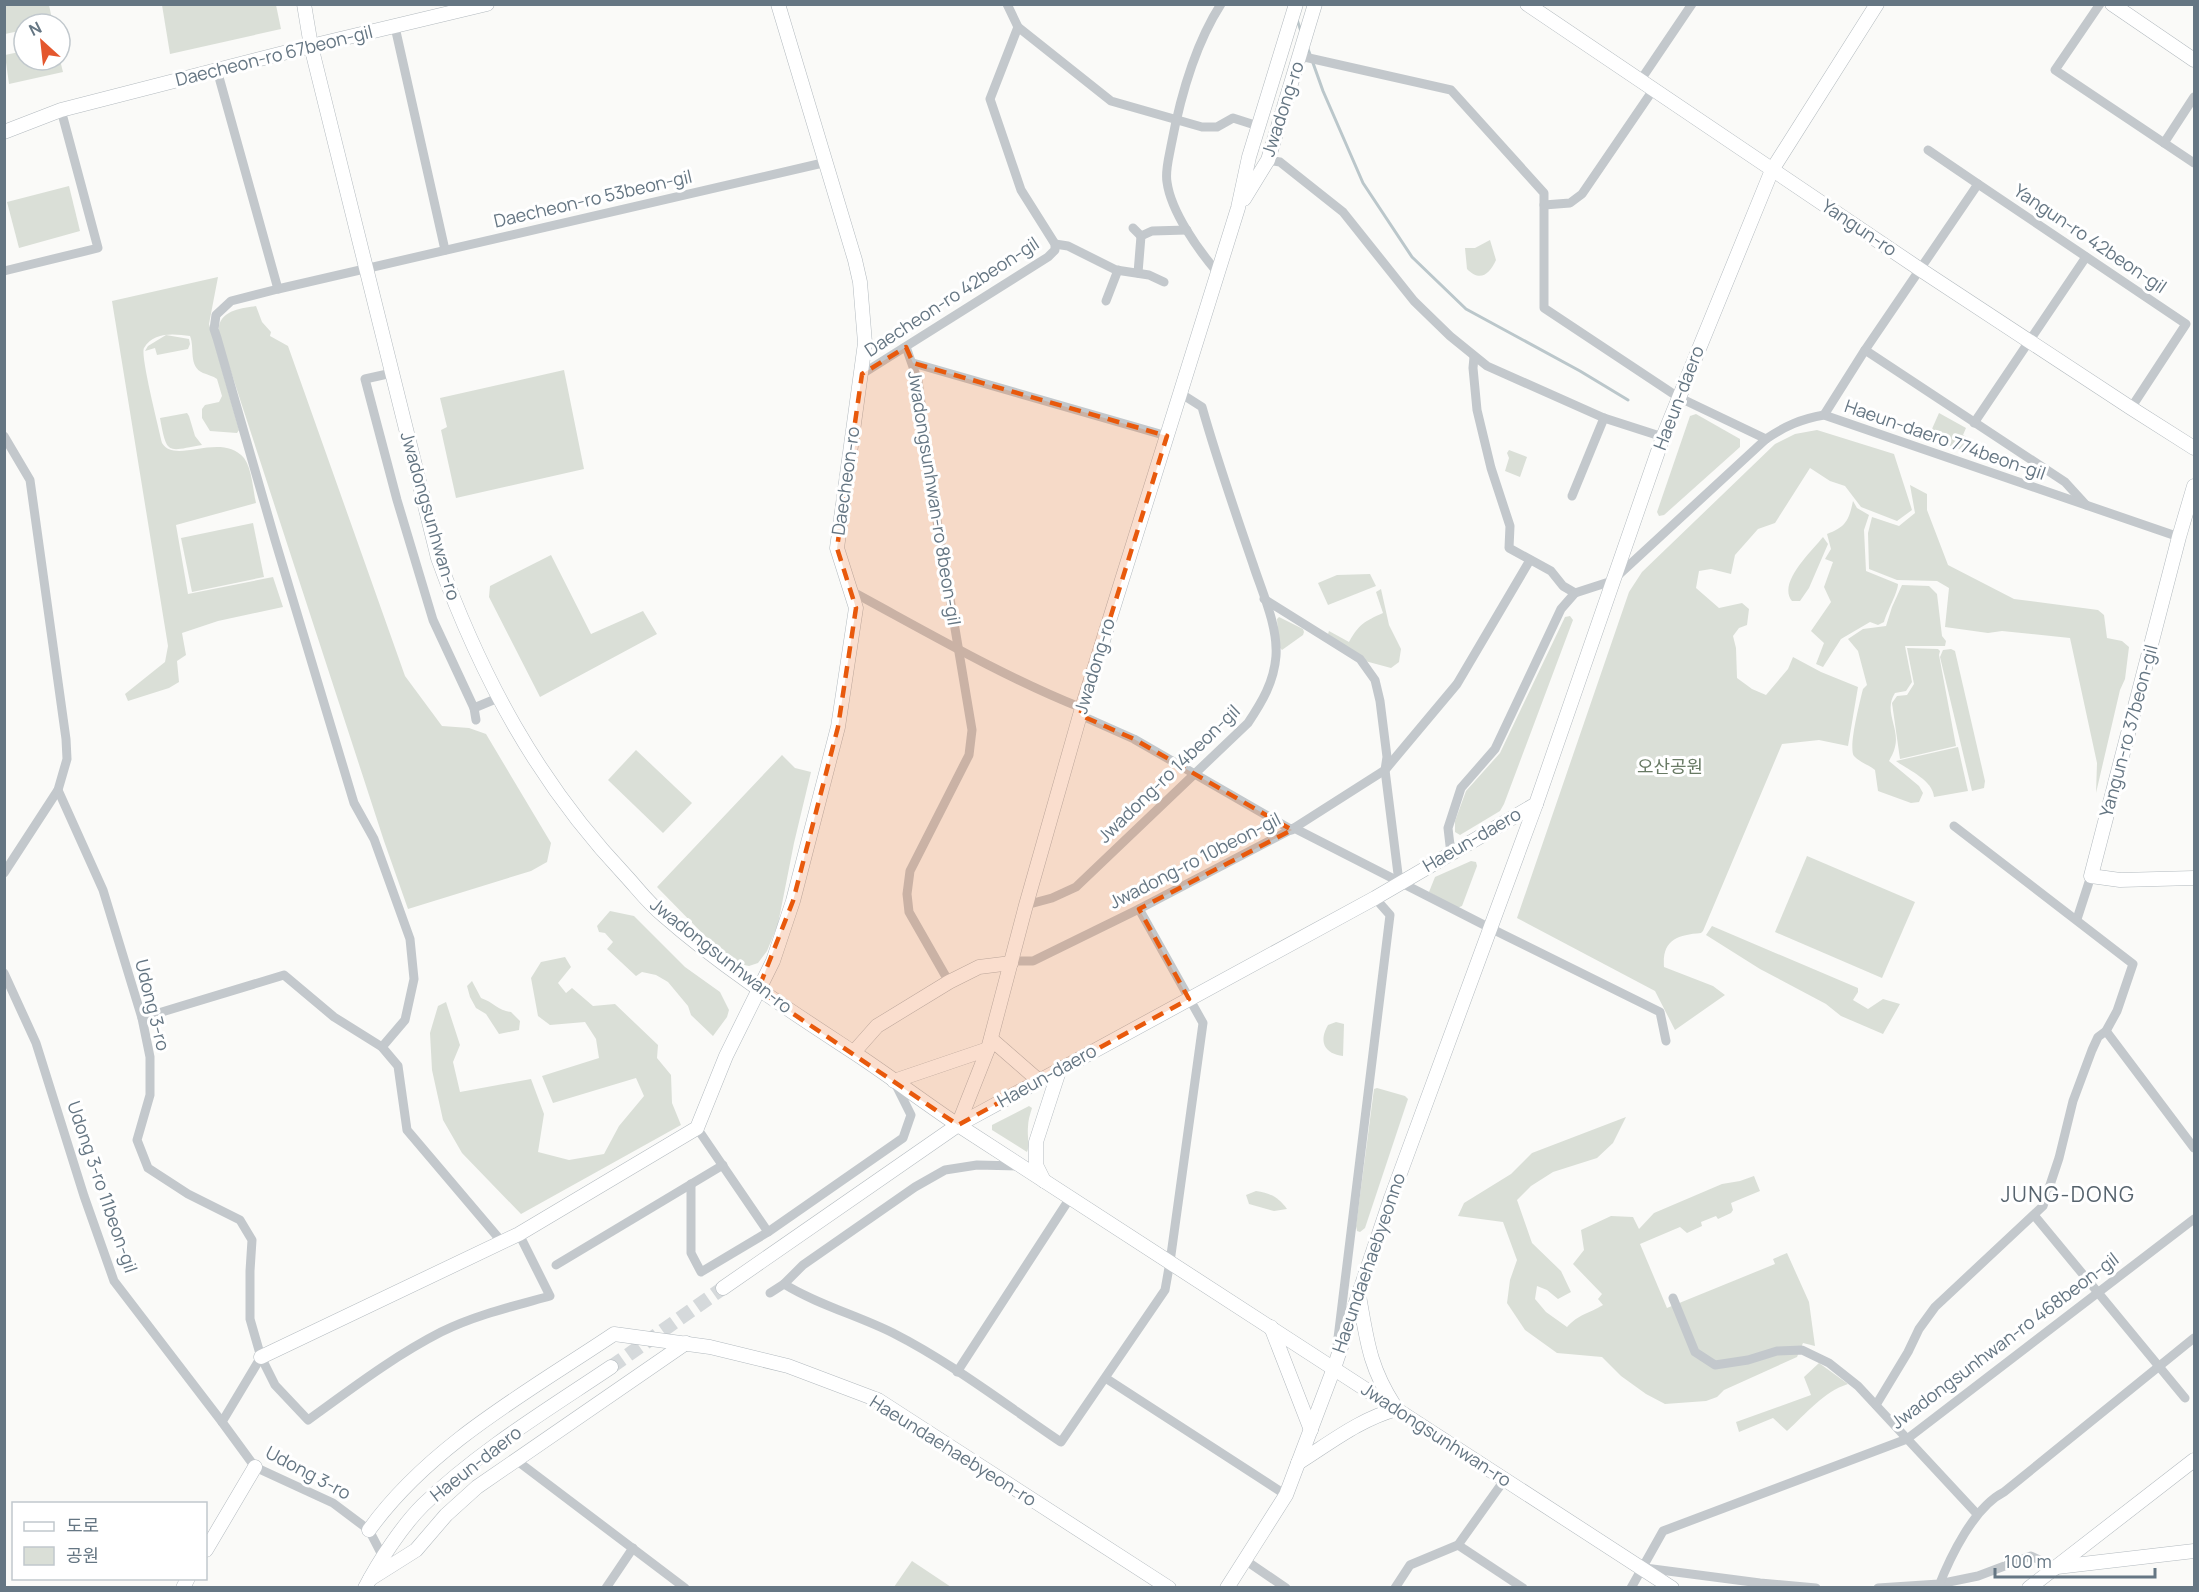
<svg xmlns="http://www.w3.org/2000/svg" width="2199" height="1592" font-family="Manrope,'Noto Sans KR',sans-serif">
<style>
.green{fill:#dadfd7}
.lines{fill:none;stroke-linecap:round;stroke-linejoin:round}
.stream{stroke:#bbc7cb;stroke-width:3}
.secondary-tunnel{stroke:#d5d9db;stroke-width:14;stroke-dasharray:14 7;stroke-linecap:butt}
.secondary-casing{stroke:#b3babf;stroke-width:15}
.street{stroke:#c3c8cc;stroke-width:9}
.secondary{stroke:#fff;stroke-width:14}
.marked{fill:#e8590c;fill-opacity:0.2;stroke:#e8590c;stroke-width:4.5;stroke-dasharray:12 8;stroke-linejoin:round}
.labels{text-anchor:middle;stroke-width:6;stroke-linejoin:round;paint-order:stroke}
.street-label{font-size:18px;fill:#657683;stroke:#fff}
.park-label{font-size:18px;fill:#687a64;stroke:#fff}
.quarter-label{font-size:21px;letter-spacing:1.5px;fill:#57646e;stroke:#fff}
</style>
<rect width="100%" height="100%" fill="#fafaf8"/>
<g class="green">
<polygon points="5,4 49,5 53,24 24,24 24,30 5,34"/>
<polygon points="162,5 276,5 281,29 170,54"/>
<polygon points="24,51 24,60 60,60 63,72 9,84 5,55"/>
<polygon points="69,186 80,231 19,248 7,202"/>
<path d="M1490 240 1496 260C1489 275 1480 282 1467 269L1465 248H1475Z"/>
<path d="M218 277 209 324 239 430 237 433 210 431 202 418V409L205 405 219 402 222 396 217 379C213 376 208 375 203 373 188 366 195 348 190 336 175 334 154 331 144 348 140 355 159 429 162 443 175 465 221 431 244 458 252 469 253 490 256 503L176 525 188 594 273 577 283 607 218 621 182 633 186 655 177 661 179 682 169 688 128 701 125 694 165 662 168 646 112 301Z"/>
<path d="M256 306 262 322 271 332 270 336 288 346 405 676 442 726 469 728 486 734 551 843 547 862 531 871 408 909 384 841 221 341C220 337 218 330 219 326 222 310 243 308 256 306Z"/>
<polygon points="166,335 189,339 190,344 188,349 157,355 155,348 145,351 148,346"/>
<polygon points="564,370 584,469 456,498 441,430 447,427 440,398"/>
<path d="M187 413 189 416 195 436 202 445C167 451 167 456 160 418Z"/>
<polygon points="1939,413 1966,428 1963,435 2015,466 2013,468 1928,438"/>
<polygon points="1696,414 1740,439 1740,447 1664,515 1659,516 1657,512 1690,416"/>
<path d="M1817 430 1894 454 1912 510 1897 521 1861 507 1845 486 1830 481 1810 468 1775 523 1758 529 1735 555 1731 574 1711 569 1699 571 1696 588 1719 608 1742 603 1749 609 1747 625 1739 628 1733 636 1736 648 1737 678 1752 689 1766 695 1788 669 1793 657 1821 672 1858 687 1848 746 1819 740 1782 744 1703 931 1701 933C1677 935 1662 940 1664 967L1713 986 1725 995 1675 1030 1655 991 1517 918 1629 592 1642 572 1775 444 1795 434Z"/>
<polygon points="1509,450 1527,457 1520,477 1505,471 1509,458 1507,453"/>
<polygon points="1910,485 1927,494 1927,510 1948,565 2014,599 2098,610 2104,615 2107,638 2122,641 2129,647 2125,679 2120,690 2096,793 2097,763 2070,638 2002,631 1988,633 1945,627 1949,588 1937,581 1897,580 1869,569 1868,533 1872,517 1899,526 1915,513"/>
<path d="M1853 501 1857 508 1869 515 1864 530 1866 571 1898 584C1898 592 1887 611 1884 622L1878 625 1870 622 1841 639 1823 667 1816 664 1824 643 1811 631 1831 602 1824 587 1833 562 1825 559 1831 549 1827 534C1846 527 1849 520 1853 501Z"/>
<polygon points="253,523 264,577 192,592 181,538"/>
<path d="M1823 537 1828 544 1809 588 1800 601H1792C1777 583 1812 551 1823 537Z"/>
<polygon points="551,555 591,634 643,611 657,634 540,697 489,597 490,586"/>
<polygon points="1370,574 1376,586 1328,605 1318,583 1337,575"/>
<path d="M1902 585 1929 586 1937 594 1942 636 1946 641 1945 646H1905L1912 682 1906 691 1895 693C1883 711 1900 728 1895 747 1894 752 1891 757 1889 761L1919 786 1923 793 1919 802 1911 803 1878 791 1875 770C1869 765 1859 762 1854 756 1848 748 1860 701 1863 689L1867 685 1858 651 1848 639 1863 629 1886 626 1892 607Z"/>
<path d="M1381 589 1389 625 1401 649 1399 662 1391 668 1365 661 1328 634 1329 631 1349 642C1359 624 1365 621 1383 613L1376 592Z"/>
<polygon points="1570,616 1573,620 1504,804 1500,811 1460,835 1455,832 1455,821 1466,791 1500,753 1565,617"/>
<polygon points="1279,617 1303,629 1304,632 1303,635 1282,650 1279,647 1277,619"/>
<polygon points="1907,648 1938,649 1940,651 1939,655 1956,746 1900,759 1892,703 1897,696 1907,695 1914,684"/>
<polygon points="1951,649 1955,651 1985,781 1984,788 1972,791 1940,657 1943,650"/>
<path d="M1958 747 1968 791 1934 797C1933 780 1908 770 1896 761Z"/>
<polygon points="636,750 692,803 663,833 608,780"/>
<polygon points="782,755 795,768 811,772 794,843 778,924 767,951 758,963 749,966 736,963 703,934 657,887"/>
<polygon points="1807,856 1915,902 1882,978 1775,932"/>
<polygon points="1471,861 1476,862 1477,866 1462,906 1457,908 1429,892 1435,877"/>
<polygon points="610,911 634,916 685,967 720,992 729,1010 727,1017 713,1036 691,1015 688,1006 668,982 656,975 642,972 636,976 607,949 613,942 605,933 599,932 597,926"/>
<polygon points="1712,926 1858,988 1858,992 1853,1000 1868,1009 1883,999 1900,1004 1883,1034 1841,1016 1826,1004 1760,969 1706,935"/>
<polygon points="565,957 571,967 558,983 566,993 572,988 593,1006 615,1004 658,1045 657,1058 671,1075 672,1103 681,1125 521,1214 462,1153 443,1120 432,1070 430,1033 438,1006 446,1002 460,1045 453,1062 460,1092 531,1079 544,1114 538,1152 569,1160 604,1154 619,1126 644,1096 636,1078 553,1103 542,1076 599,1058 596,1039 585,1022 550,1025 538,1016 531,978 541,962"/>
<path d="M472 981 481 998C493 1002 499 1011 511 1012L520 1021 519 1030 499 1034 486 1014 476 1008 470 997 467 986Z"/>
<path d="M1336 1022 1344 1024 1343 1056C1325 1054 1318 1042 1328 1025Z"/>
<polygon points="1377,1088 1405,1096 1408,1099 1365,1228 1360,1232 1357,1231 1356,1226 1374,1089"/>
<path d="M1029 1106 1032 1108C1030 1114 1028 1121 1028 1127 1027 1136 1030 1145 1027 1152L992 1130V1125Z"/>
<path d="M1626 1117 1613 1143 1597 1158 1553 1172 1531 1186 1517 1200 1532 1243 1561 1271 1571 1292 1558 1299 1547 1290 1537 1286 1535 1299 1546 1312 1567 1327C1579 1314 1588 1314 1603 1305L1598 1299 1602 1294 1573 1264 1584 1250 1581 1230 1611 1216 1633 1217 1639 1229 1654 1213 1722 1184 1740 1181 1754 1176 1760 1191 1731 1203 1733 1210 1731 1213 1718 1219 1716 1216 1701 1222 1702 1226 1687 1233 1680 1227 1640 1244 1667 1308 1775 1264 1773 1259 1787 1253 1809 1302 1815 1346 1803 1343 1797 1357 1724 1390 1717 1397 1706 1401 1665 1404 1646 1394 1621 1376 1602 1357 1557 1353 1525 1330 1507 1303 1510 1280 1517 1260 1503 1222 1458 1216 1464 1203 1511 1174 1532 1153Z"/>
<path d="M1256 1191C1270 1193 1278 1197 1287 1209L1274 1211 1249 1204 1246 1195Z"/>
<path d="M1819 1363 1848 1384C1823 1392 1806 1414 1787 1431L1773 1418 1739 1432 1736 1422 1811 1395 1804 1377Z"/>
<polygon points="912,1561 951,1587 894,1587"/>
</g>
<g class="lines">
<g class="stream">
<polyline points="1296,17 1301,31"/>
<polyline points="1308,49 1323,91 1363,183 1412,257 1466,309 1580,371 1628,400"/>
</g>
<polyline class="secondary-tunnel" points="611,1367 723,1288"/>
<g class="secondary-casing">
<g id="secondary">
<path d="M304 4 311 46 438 558C481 677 538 783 626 876 638 889 649 904 663 915 721 966 786 1008 850 1050 887 1074 922 1101 958 1125L1672 1588"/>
<polyline points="1527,4 1921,270 2131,408 2194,448"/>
<polyline points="2112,4 2194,60"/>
<polyline points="4,132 61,110 311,46 487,4"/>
<polyline points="1244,199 1268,160 1315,4"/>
<polyline points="2194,486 2179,537 2091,876 2120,880 2194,878"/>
<polyline points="991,1039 1038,1080"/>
<polyline points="854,1052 877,1026 949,982 979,967 1011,963"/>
<polyline points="894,1081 988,1049"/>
<polyline points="958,1125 988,1049 1026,905 1082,708 1238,208 1249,157 1296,4"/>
<polyline points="1044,1181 1036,1165 1036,1142 1060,1068"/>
<polyline points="723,1288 958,1125 1375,898 1536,804 1663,437 1772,170 1877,4"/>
<path d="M1359 1296C1367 1340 1369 1366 1394 1405"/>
<polyline points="1271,1327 1311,1430"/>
<polyline points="261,1357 519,1234 697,1128 726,1056 773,961 793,901 838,727 856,608 837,548 865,343 860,282 855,260 778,4"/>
<path d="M1298 1463C1330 1443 1360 1419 1397 1409"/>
<path d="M369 1530C430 1445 529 1391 614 1334L710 1347 788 1366 878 1400 1169 1588"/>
<polyline points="206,1550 255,1467"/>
<polyline points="2057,1567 2194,1551"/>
<polyline points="370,1579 416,1550 446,1515 477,1487 686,1343"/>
<polyline points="183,1588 188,1578"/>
<path d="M365 1588C379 1561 402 1526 423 1505 479 1451 547 1410 611 1367"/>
<polyline points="1227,1588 1286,1495 1334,1368 1391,1198 1536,804"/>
<polyline points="2029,1588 2194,1460"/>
</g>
</g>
<g class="street">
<polyline points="1007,4 1018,27 1111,101 1202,127 1217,127 1233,118 1258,126"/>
<polyline points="2100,4 2055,70 2194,163"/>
<polyline points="395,27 445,250"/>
<polyline points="1300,56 1451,90 1544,193 1544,308 1678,397 1766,439"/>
<polyline points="217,70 278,289"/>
<polyline points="1640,81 1692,4"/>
<polyline points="2164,143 2194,97"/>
<polyline points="1928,150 1978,184"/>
<polyline points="1268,160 1280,162 1343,212 1414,301 1450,336 1487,366 1604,418 1663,437"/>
<polyline points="1544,205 1570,203 1582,194 1653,90"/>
<polyline points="1133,228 1141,236 1152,231 1187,230"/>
<polyline points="1055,244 1068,246 1116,270 1149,275 1164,282"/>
<polyline points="4,271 98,248 61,110"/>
<polyline points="1138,273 1141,236"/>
<path d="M1218 273C1199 251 1171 212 1167 182 1165 171 1169 157 1171 146 1180 98 1194 46 1221 4"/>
<polyline points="1106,301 1118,270"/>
<polyline points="906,347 918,381 937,521 972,730 969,755 910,871 907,894 909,912 949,982"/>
<polyline points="1865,350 2065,482 2086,505"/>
<path d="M1474 357 1473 368 1477 410 1491 468 1510 526 1509 548 1551 571 1563 586 1575 593 1612 581 1766 439C1785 426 1801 419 1824 415L2179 537"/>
<polyline points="913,363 1167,436"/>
<polyline points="392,373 365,379 397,500 433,620 474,708"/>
<polyline points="862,374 1048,257 1055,250 1055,244 1021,190 990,99 1018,27"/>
<polyline points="1824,415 1865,350 1978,184 2186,324 2131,408"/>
<polyline points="1974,423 2086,257"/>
<polyline points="4,436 30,480 66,739 67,759 58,790 4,873"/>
<polyline points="1572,496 1604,418"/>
<path d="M851 591C927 632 1002 676 1082 708"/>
<polyline points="1264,599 1360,659 1375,680 1380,701 1387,757 1385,770 1399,882"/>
<polyline points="1080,715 1134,739 1292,830"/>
<polyline points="476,720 474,708 498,698"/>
<path d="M58 790 103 890 142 1018 150 1057V1095L137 1140 148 1168 188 1194 240 1220 252 1240 250 1271V1319L261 1357 275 1385 308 1420C351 1389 394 1356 441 1332 475 1315 514 1306 550 1296L519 1234"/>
<polyline points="1294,828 1490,928 1660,1012 1666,1041"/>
<polyline points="1451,854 1448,828 1461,788 1495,749 1561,609 1575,593"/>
<path d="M1026 905 1052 898 1076 887 1248 723C1262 702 1274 682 1276 656 1278 626 1262 592 1253 564 1235 512 1217 460 1202 407L1180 393"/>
<polyline points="2077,919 2091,876"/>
<polyline points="1012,961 1033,961 1139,909 1294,828 1385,770 1457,684 1530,560"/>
<polyline points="4,973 36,1043 84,1196 114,1281 222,1422"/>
<polyline points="142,1018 284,975 334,1017 382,1047 398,1066 407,1130 502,1242"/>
<polyline points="2106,1031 2194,1148"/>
<polyline points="382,1047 405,1020 414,979 410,939 374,839 354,803 275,540 217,338 214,329 216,315 231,301 278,289 827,162"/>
<polyline points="697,1128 768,1232 903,1138 911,1115 895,1083"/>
<path d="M1022 1166 977 1165 945 1170 915 1187 803 1265 784 1284C818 1305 857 1315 893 1333 952 1363 1006 1405 1061 1442L1165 1290 1170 1262 1203 1023 1139 909"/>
<polyline points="691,1184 691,1253 701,1272 768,1232"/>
<polyline points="2034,1215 2185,1398"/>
<polyline points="556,1265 723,1165"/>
<polyline points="770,1293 784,1284"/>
<polyline points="1673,1298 1695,1352 1715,1365 1748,1360 1777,1351 1802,1350 1829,1363 1858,1386 1977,1514"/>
<polyline points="1337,1346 1390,915 1375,898"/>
<polyline points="261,1357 222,1422 255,1467 333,1503 369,1530 383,1557"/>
<polyline points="957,1372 1070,1198"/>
<polyline points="1107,1379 1286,1495"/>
<polyline points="1876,1405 1908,1352 1919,1329 1935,1307 2043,1206 2059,1158 2073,1101 2092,1050 2098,1037 2106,1031 2117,1011 2133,964 1954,826"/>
<polyline points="516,1460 685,1588"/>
<polyline points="1458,1545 1523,1588"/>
<polyline points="1245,1560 1286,1588"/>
<polyline points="1645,1568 1760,1583 1816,1588"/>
<polyline points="606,1588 633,1548"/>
<polyline points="1395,1588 1410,1565 1458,1545 1505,1479"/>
<polyline points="1631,1588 1663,1531 1907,1439 2194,1219"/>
<polyline points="1878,1588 1939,1584 1978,1576 2031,1556 2055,1567"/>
<path d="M1938 1588C1950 1557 1974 1507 2004 1492L2194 1338"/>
</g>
<use href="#secondary" class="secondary"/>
</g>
<path class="marked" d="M906 347 913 363 1167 436 1080 715 1134 739 1292 830 1139 909 1189 999 958 1125 758 990 793 901 838 727 856 608 837 548 862 374Z"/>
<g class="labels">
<g class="street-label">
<text transform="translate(274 56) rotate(-14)" y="6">Daecheon-ro 67beon-gil</text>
<text transform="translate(1283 109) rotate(-72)" y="6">Jwadong-ro</text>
<text transform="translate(593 199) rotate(-13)" y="6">Daecheon-ro 53beon-gil</text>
<text transform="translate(1859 228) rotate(34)" y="6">Yangun-ro</text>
<text transform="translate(2090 239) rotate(34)" y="6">Yangun-ro 42beon-gil</text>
<text transform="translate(952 297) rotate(-33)" y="6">Daecheon-ro 42beon-gil</text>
<text transform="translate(1679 398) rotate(-69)" y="6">Haeun-daero</text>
<text transform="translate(1945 440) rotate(19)" y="6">Haeun-daero 774beon-gil</text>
<text transform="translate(846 481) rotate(-82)" y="6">Daecheon-ro</text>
<text transform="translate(934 498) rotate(81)" y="6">Jwadongsunhwan-ro 8beon-gil</text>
<text transform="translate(430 516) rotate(74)" y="6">Jwadongsunhwan-ro</text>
<text transform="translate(1095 666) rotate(-73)" y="6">Jwadong-ro</text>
<text transform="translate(2129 731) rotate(-75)" y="6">Yangun-ro 37beon-gil</text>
<text transform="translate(1169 774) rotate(-44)" y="6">Jwadong-ro 14beon-gil</text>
<text transform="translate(1472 840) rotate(-30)" y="6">Haeun-daero</text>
<text transform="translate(1195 861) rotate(-27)" y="6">Jwadong-ro 10beon-gil</text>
<text transform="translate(721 956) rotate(38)" y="6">Jwadongsunhwan-ro</text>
<text transform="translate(152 1005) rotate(76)" y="6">Udong 3-ro</text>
<text transform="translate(1047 1076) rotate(-29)" y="6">Haeun-daero</text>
<text transform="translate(102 1187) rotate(71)" y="6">Udong 3-ro 11beon-gil</text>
<text transform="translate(1369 1263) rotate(-71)" y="6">Haeundaehaebyeonno</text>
<text transform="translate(2005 1341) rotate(-37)" y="6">Jwadongsunhwan-ro 468beon-gil</text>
<text transform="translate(1436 1435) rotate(33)" y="6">Jwadongsunhwan-ro</text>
<text transform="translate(953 1451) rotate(32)" y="6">Haeundaehaebyeon-ro</text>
<text transform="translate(476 1464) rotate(-38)" y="6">Haeun-daero</text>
<text transform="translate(308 1473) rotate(28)" y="6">Udong 3-ro</text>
</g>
<g class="park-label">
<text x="1670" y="773">오산공원</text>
</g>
<g class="quarter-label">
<text x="2068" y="1202">JUNG-DONG</text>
</g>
</g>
<rect width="2199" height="1592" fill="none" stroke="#657683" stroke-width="12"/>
<rect x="12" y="1502" width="195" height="78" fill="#ffffff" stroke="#c1c8cd" stroke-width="1.5"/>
<rect x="24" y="1522" width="30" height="9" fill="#ffffff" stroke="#c1c8cd" stroke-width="1.5"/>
<text x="66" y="1532" font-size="18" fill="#657683">도로</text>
<rect x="24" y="1547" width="30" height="18" fill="#dadfd7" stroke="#c1c8cd" stroke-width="1.5"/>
<text x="66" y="1562" font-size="18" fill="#657683">공원</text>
<g transform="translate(42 42) rotate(333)"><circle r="28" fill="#ffffff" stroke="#c1c8cd" stroke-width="1.5"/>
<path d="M0-4.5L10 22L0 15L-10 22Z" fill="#e4572e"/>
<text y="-9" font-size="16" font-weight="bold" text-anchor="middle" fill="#657683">N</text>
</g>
<path d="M1995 1568v9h160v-9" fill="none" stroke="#657683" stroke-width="3"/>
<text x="2004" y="1568" font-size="18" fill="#657683" stroke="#ffffff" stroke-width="4.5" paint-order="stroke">100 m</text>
</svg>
